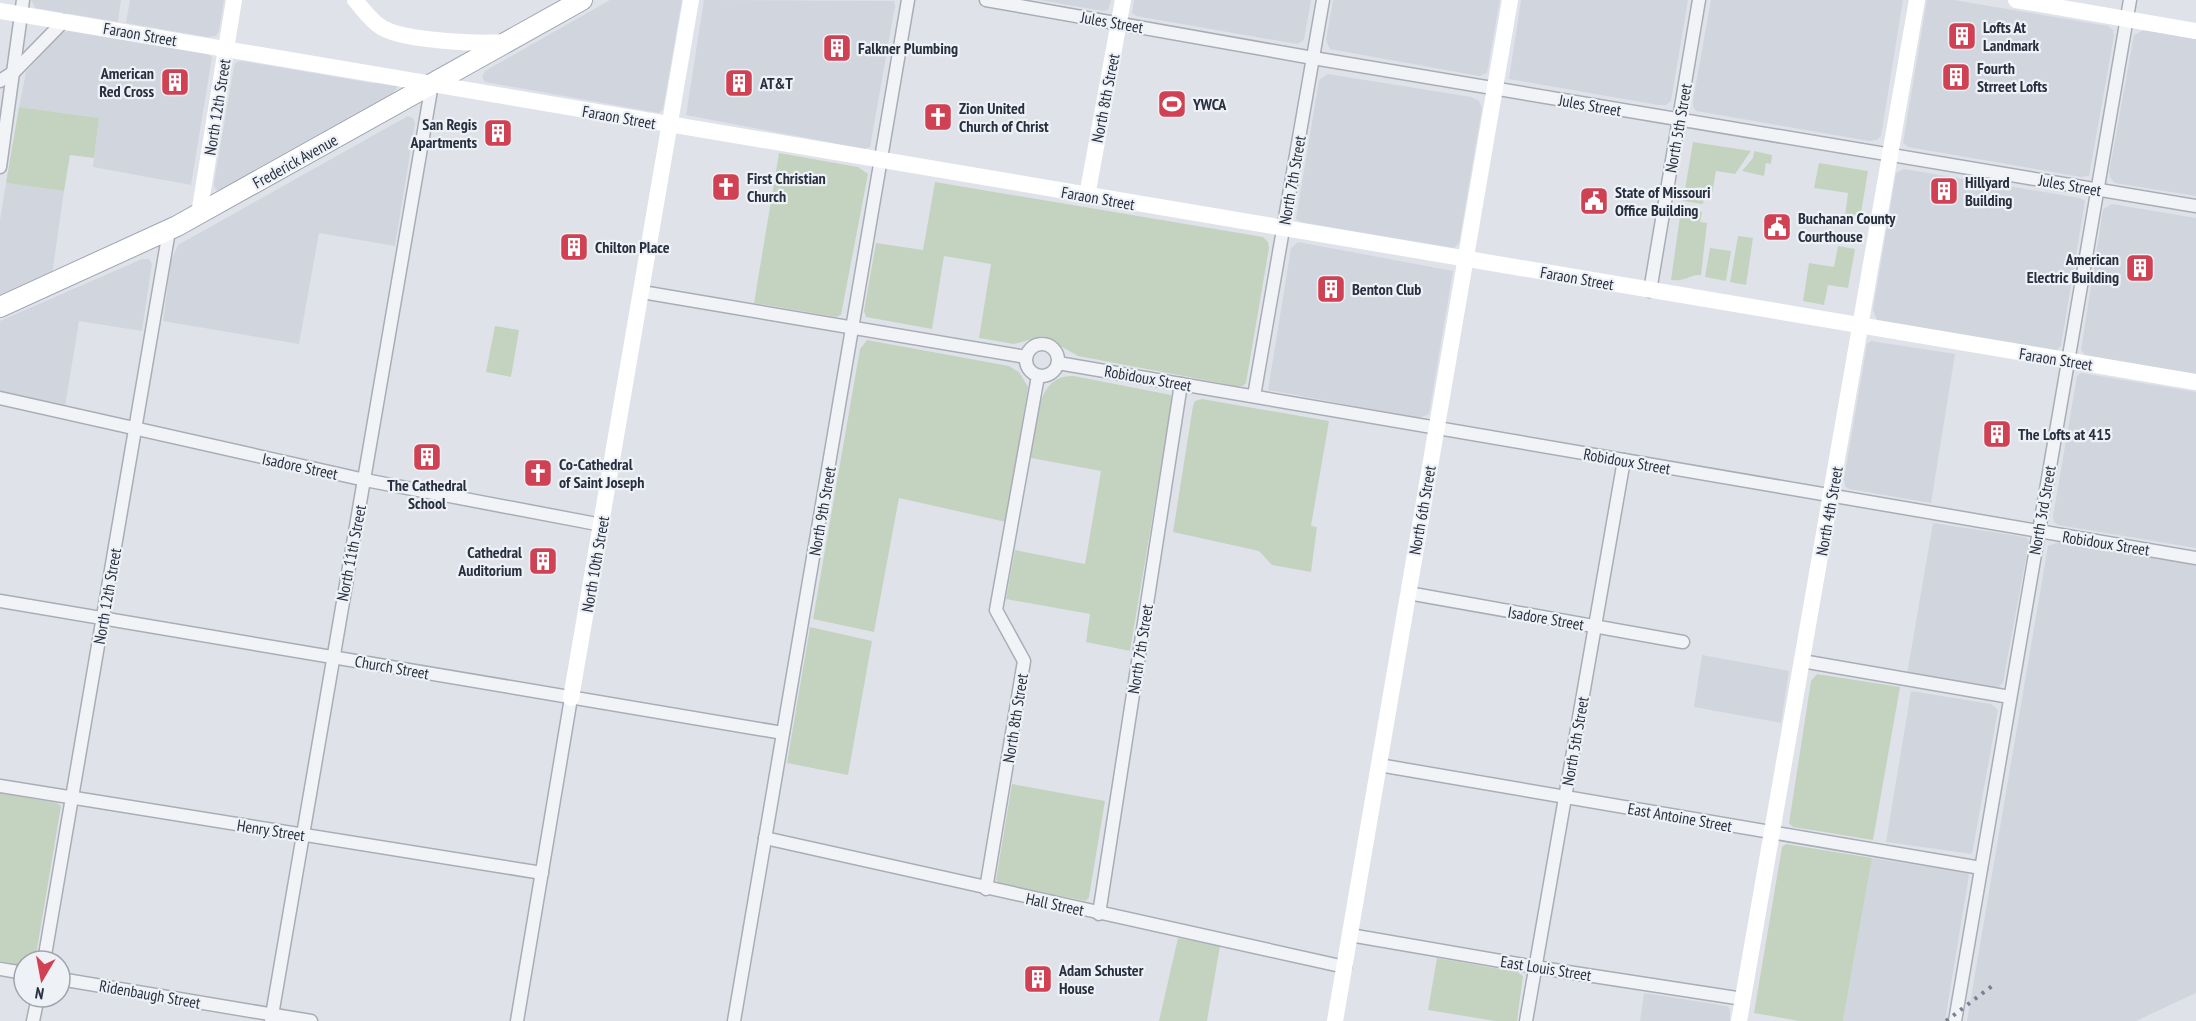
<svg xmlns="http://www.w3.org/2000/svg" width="2196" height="1021" font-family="'PT Sans Narrow',sans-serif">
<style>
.built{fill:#d1d5de}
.green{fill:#c4d3c0}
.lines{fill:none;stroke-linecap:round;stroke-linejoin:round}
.street-casing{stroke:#a8adb6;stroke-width:15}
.primary-casing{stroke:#9ea6b4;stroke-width:22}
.street{stroke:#f2f3f7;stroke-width:12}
.secondary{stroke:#fff;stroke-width:16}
.primary{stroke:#fff;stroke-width:20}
.rail{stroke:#788192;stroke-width:4;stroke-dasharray:3 6;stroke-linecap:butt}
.labels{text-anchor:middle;stroke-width:4.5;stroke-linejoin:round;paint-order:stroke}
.street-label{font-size:16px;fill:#283040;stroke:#eef1f6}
.poi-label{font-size:16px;font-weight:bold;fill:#283040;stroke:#eef1f6;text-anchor:start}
</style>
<rect width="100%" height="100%" fill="#dfe3e9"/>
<g class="built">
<polygon points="31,0 121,0 118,22 35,8"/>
<polygon points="130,0 224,0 219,30 216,36 207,37 126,23"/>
<polygon points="610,0 682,0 663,109 659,113 485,82 482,77 485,71"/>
<polygon points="704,0 894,1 895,6 870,147 865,149 686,115"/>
<polygon points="1039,0 1111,0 1108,10 1103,11"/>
<polygon points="1134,0 1311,0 1304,40 1297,44 1136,16 1132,13"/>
<polygon points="1333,0 1500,0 1487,73 1479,76 1330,49 1326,40"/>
<polygon points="1521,0 1688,0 1671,101 1666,105 1658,105 1509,79"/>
<polygon points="1711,0 1903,0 1881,136 1877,140 1869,141 1696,111 1693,107 1693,100"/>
<polygon points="1927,0 1954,0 2108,26 2113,30 2114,36 2089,176 2081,177 1908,147 1903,143"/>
<polygon points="2144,30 2196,39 2196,196 2115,183 2111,179 2109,173 2134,35"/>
<polygon points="68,31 207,54 212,57 191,185 93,167 99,118 19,107 26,72 62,33"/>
<polygon points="242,61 372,83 393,82 399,85 390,97 224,191 216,190 214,185 215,177 234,66 236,62"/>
<polygon points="1328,74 1471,97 1479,101 1482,108 1459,243 1454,248 1300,222 1296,219 1319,80"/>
<polygon points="408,116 413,118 415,123 395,246 319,233 299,344 163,321 171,261 178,245"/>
<polygon points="1904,169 2080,198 2085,201 2061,346 2057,350 1877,320 1873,310 1896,173"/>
<polygon points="6,183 64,191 52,275 0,298 0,220"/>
<polygon points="2112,204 2196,218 2196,374 2085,355 2081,350 2103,209"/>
<polygon points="1298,242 1453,271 1429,414 1419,418 1268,390 1291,248"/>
<polygon points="142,259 149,259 152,264 142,331 79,321 65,407 0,394 0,321"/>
<polygon points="1871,341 1955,354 1931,503 1849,489 1845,486 1844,479 1867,344"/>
<polygon points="2081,373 2196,392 2196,548 2058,525 2054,522 2053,516 2077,376"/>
<polygon points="1933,523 2026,537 2029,542 2003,682 1999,687 1991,688 1907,674"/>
<polygon points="2059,542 2196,565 2196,993 2136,1021 1967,1021 2048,546"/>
<polygon points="1702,655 1789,671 1781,723 1694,707"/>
<polygon points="1911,691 1991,704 1998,710 1972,854 1886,842"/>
<polygon points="1872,858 1966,873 1969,875 1945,1021 1843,1021"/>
<polygon points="1644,993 1727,1006 1730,1009 1730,1021 1640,1021"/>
</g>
<g class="green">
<polygon points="19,107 99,118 94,158 70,155 64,191 6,183"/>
<polygon points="1693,142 1751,151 1735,174 1716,171 1712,194 1705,193 1703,204 1683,201"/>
<polygon points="1754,151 1772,155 1771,164 1766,163 1764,176 1742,171 1753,158"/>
<polygon points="779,153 858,167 868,174 841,315 836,317 754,303"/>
<polygon points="1819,163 1868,171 1860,219 1845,216 1848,193 1814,188"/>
<polygon points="935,182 1263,237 1268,242 1269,248 1246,383 1243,386 1236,386 1078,356 1043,336 1014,344 979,338 991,264 944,256 932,329 866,317 864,311 876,243 923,250"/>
<path d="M1681 209 1702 212 1700 222 1707 223 1701 275C1691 274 1684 282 1671 280Z"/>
<polygon points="1738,236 1753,238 1746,285 1730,282"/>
<polygon points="1838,246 1855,249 1848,288 1828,285 1824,305 1803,301 1809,263 1834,267"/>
<polygon points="1710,248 1731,251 1726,281 1705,277"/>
<polygon points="495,326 519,330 511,377 486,372"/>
<polygon points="867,340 1009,366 1019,372 1028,387 1006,522 899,498 874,632 813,619 860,349"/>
<path d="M1074 376 1171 395 1172 401 1130 651 1086 642 1090 614 1006 599 1015 550 1085 564 1101 471 1031 458C1036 429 1034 374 1074 376Z"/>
<polygon points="1202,399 1329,421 1311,526 1317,527 1311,572 1272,565 1259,551 1173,532 1193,406 1195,401"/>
<polygon points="810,627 872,641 848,775 787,763"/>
<polygon points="1817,674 1900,687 1873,840 1793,827 1789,823 1811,681"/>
<polygon points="1012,784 1105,801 1089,897 1086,901 1000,884 996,880"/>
<polygon points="0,793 57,803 61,806 35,961 24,961 24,966 0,961"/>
<polygon points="1786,844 1872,858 1843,1021 1799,1021 1754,1013 1782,847"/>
<polygon points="1178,938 1220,946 1207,1021 1159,1021"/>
<polygon points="1437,958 1517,972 1523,976 1517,1021 1495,1021 1428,1010"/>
</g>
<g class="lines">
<g class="street-casing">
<g id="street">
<polyline points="986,0 1313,58 2196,206"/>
<polyline points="0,81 15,71 64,21"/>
<polyline points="0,167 23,0"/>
<polyline points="1650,291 1699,0"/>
<polyline points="642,292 1026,357"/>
<circle cx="1042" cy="360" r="16"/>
<polyline points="1058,363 2196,558"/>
<polyline points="1254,396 1323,0"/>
<polyline points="0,398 365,480 602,525"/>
<polyline points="1408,593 1683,642"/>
<polyline points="0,601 783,733"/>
<polyline points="1802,661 2010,697"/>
<polyline points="1379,765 1981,868"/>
<polyline points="0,786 542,873"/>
<polyline points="765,838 1345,967"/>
<polyline points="986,889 1024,661 996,610 1038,376"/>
<polyline points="1099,914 1181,384"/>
<polyline points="1350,935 1535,967 1743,999"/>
<polyline points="44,961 169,231"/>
<polyline points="0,969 24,973"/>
<polyline points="60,979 311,1021"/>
<polyline points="33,1021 38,997"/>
<polyline points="271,1021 432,84"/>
<polyline points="517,1021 571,698"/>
<polyline points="734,1021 908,0"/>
<polyline points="1526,1021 1624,460"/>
<polyline points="1955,1021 2130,0"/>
</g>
</g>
<g class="primary-casing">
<polyline id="primary" points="0,307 177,226 582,0"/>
</g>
<use href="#street" class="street"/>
<g class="secondary">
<path d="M355 0C363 9 370 20 381 27 403 41 478 44 505 42"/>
<polyline points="2016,0 2196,31"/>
<polyline points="0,11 2196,382"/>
<polyline points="1087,196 1123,0"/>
<polyline points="199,214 234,0"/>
<polyline points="571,698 691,0"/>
<polyline points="1335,1021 1510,0"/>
<polyline points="1739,1021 1917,0"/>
</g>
<use href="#primary" class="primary"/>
<polyline class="rail" points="1946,1021 1992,986"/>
</g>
<defs>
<g id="building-square" transform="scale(1.5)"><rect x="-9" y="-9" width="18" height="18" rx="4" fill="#d04153" stroke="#eef1f6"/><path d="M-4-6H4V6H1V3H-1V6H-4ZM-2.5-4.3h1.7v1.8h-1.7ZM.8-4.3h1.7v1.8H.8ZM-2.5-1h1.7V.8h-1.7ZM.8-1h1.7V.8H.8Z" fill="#fff"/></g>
<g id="stadium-square" transform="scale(1.5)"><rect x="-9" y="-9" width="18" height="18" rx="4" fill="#d04153" stroke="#eef1f6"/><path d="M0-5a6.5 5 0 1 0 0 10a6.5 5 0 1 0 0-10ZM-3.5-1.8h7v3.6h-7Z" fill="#fff"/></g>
<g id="church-square" transform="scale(1.5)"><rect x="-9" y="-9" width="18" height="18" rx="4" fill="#d04153" stroke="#eef1f6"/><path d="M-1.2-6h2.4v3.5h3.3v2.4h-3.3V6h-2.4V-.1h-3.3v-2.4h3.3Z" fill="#fff"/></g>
<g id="civic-square" transform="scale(1.5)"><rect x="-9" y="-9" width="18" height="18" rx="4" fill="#d04153" stroke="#eef1f6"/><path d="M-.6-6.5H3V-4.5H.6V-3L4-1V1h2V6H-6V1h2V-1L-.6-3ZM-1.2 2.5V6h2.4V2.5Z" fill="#fff"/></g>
</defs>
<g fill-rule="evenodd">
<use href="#building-square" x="1962" y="36"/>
<use href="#building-square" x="837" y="48"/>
<use href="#building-square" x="1956" y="77"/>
<use href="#building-square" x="175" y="82"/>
<use href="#building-square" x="739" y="83"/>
<use href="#stadium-square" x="1172" y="104"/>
<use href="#church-square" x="938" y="117"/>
<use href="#building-square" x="498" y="133"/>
<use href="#church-square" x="726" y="187"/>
<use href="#building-square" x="1944" y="191"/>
<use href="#civic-square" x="1594" y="201"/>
<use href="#civic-square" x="1777" y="227"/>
<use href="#building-square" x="574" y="247"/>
<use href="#building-square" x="2140" y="268"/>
<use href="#building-square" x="1331" y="289"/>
<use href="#building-square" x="1997" y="434"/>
<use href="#building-square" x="427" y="457"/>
<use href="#church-square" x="538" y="473"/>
<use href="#building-square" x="543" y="561"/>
<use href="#building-square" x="1038" y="979"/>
</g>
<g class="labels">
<g class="street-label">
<text transform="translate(1112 22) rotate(10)" y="6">Jules Street</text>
<text transform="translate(140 34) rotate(10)" y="6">Faraon Street</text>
<text transform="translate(1105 98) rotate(-79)" y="6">North 8th Street</text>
<text transform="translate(1590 105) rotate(10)" y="6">Jules Street</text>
<text transform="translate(217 107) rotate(-81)" y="6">North 12th Street</text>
<text transform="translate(619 117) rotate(10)" y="6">Faraon Street</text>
<text transform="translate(1678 128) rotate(-80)" y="6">North 5th Street</text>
<text transform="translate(295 161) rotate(-29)" y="6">Frederick Avenue</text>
<text transform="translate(1292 180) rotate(-80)" y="6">North 7th Street</text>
<text transform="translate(2070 185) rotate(10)" y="6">Jules Street</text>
<text transform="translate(1098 198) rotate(10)" y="6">Faraon Street</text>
<text transform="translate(1577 278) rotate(10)" y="6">Faraon Street</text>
<text transform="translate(2056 359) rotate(9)" y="6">Faraon Street</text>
<text transform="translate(1148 378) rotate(10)" y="6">Robidoux Street</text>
<text transform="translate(1627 461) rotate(10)" y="6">Robidoux Street</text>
<text transform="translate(300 466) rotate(12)" y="6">Isadore Street</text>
<text transform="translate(1422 510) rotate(-80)" y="6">North 6th Street</text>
<text transform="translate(2042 510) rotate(-80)" y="6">North 3rd Street</text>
<text transform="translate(822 511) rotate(-80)" y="6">North 9th Street</text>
<text transform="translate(1829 511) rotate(-80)" y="6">North 4th Street</text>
<text transform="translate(2106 543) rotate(9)" y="6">Robidoux Street</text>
<text transform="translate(351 553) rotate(-79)" y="6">North 11th Street</text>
<text transform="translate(595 564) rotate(-80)" y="6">North 10th Street</text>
<text transform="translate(107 596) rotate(-80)" y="6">North 12th Street</text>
<text transform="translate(1546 618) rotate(10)" y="6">Isadore Street</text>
<text transform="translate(1140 649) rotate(-81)" y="6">North 7th Street</text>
<text transform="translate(392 667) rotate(10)" y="6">Church Street</text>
<text transform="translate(1015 718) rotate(-81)" y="6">North 8th Street</text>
<text transform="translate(1575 741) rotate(-80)" y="6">North 5th Street</text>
<text transform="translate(1680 817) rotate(10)" y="6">East Antoine Street</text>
<text transform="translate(271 830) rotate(9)" y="6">Henry Street</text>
<text transform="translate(1055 904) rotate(12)" y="6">Hall Street</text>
<text transform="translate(1546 968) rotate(9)" y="6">East Louis Street</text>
<text transform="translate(150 994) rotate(10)" y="6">Ridenbaugh Street</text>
</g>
<g class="poi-label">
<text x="1983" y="33">Lofts At<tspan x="1983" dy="18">Landmark</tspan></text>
<text x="858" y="54">Falkner Plumbing</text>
<text x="1977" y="74">Fourth<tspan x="1977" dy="18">Strreet Lofts</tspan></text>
<text x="154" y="79" text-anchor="end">American<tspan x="154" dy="18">Red Cross</tspan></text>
<text x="760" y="89">AT&amp;T</text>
<text x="1193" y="110">YWCA</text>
<text x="959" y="114">Zion United<tspan x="959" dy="18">Church of Christ</tspan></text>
<text x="477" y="130" text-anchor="end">San Regis<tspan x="477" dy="18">Apartments</tspan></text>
<text x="747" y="184">First Christian<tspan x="747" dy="18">Church</tspan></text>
<text x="1965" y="188">Hillyard<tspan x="1965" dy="18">Building</tspan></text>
<text x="1615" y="198">State of Missouri<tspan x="1615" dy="18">Office Building</tspan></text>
<text x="1798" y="224">Buchanan County<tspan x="1798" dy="18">Courthouse</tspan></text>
<text x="595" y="253">Chilton Place</text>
<text x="2119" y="265" text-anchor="end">American<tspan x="2119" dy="18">Electric Building</tspan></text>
<text x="1352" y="295">Benton Club</text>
<text x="2018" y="440">The Lofts at 415</text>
<text x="559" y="470">Co-Cathedral<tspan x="559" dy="18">of Saint Joseph</tspan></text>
<text x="427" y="491" text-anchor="middle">The Cathedral<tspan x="427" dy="18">School</tspan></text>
<text x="522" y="558" text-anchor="end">Cathedral<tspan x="522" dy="18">Auditorium</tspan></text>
<text x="1059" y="976">Adam Schuster<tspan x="1059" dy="18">House</tspan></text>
</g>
</g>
<g transform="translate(42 979) rotate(190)"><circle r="28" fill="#eef1f6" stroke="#9fa4ad" stroke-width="1.5"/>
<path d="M0-4.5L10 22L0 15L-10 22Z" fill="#d04153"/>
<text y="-9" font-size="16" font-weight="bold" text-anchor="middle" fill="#283040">N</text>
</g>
</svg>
